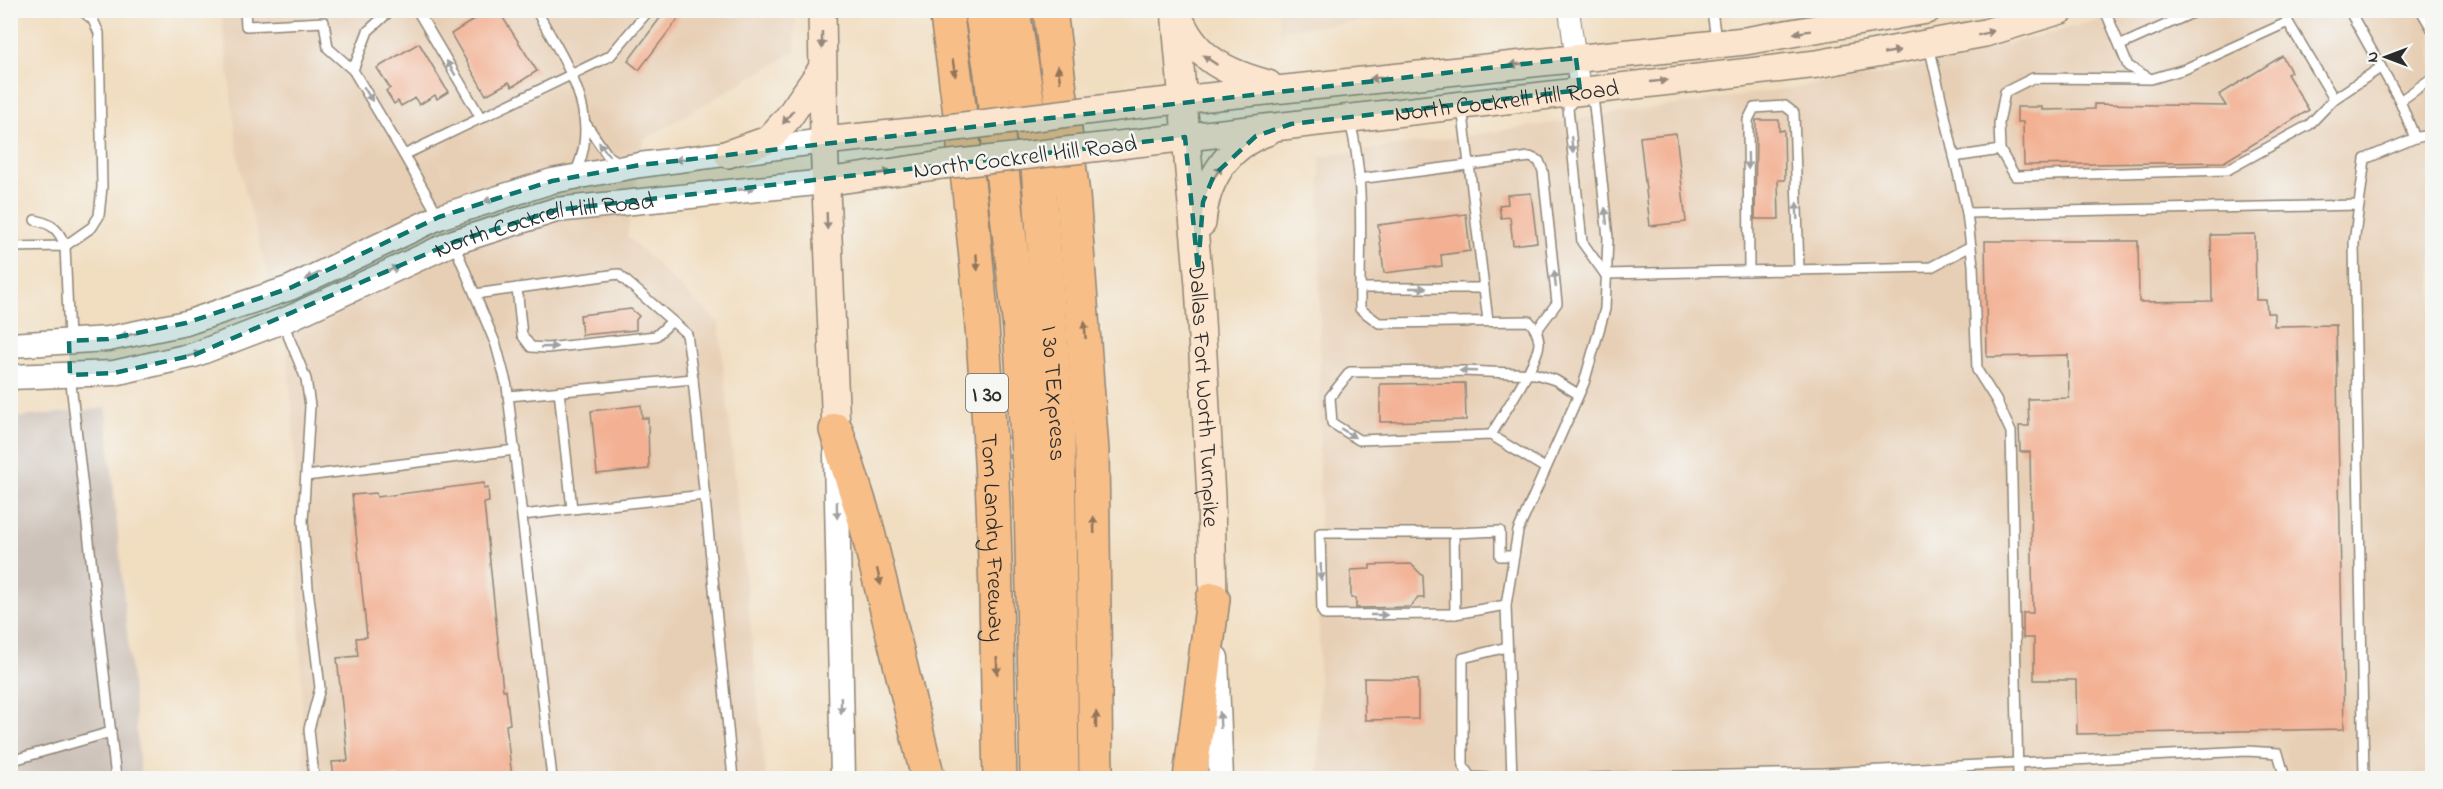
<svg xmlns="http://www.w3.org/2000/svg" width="2443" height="789" font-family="'Indie Flower',sans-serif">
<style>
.built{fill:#e7cfb5}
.industrial{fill:#cdc2b9}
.building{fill:#f3b093}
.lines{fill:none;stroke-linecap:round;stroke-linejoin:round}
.service-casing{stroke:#8e8475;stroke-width:12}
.minor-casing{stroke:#8e8475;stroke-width:22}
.tertiary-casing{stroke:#8e8475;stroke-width:27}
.secondary-casing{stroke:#8e8475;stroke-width:30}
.motorway-casing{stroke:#8e8475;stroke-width:36}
.service{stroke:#fff;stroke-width:9}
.minor{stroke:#fff;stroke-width:20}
.tertiary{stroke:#fff;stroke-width:24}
.secondary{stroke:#fce5cf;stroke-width:27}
.motorway{stroke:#f7be88;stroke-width:33}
.secondary-bridge-casing{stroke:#8e8475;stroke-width:30;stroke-linecap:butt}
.secondary-bridge{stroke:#fce5cf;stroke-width:27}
.oneway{fill:#94887d}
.oneway2{fill:#a0a0a0}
.oneway3{fill:#91745a}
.marked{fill:#0f766e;fill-opacity:0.2;stroke:#0f766e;stroke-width:4.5;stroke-dasharray:12 8;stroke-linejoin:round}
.labels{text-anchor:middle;stroke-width:5;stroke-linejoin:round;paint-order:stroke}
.shield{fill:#f6f6f2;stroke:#686867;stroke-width:1.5}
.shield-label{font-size:22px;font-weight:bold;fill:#2b2b2b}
.street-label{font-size:24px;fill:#2b2b2b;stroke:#f6f6f2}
</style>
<rect width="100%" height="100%" fill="#f6f6f2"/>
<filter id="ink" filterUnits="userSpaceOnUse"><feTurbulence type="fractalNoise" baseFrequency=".0167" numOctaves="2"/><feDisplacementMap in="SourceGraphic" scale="12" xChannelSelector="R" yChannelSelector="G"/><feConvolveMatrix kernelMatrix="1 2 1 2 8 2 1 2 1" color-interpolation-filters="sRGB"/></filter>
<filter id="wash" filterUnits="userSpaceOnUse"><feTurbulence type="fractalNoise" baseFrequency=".008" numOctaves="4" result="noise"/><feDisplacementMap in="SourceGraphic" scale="24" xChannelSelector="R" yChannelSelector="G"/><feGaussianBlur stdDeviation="1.35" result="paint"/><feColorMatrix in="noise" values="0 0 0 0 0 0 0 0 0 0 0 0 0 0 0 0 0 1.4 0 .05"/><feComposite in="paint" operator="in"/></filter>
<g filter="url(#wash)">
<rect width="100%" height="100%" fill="#f1ddbf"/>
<g class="built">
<polygon points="1278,10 1458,10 1458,11 1280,30"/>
<polygon points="221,11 795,11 795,52 643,140 627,236 719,323 766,778 304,778 294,438 287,349 240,170"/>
<polygon points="1605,11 1702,11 1639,18 1608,14"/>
<polygon points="2134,11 2432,11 2432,778 1319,778 1320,157 1888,74"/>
</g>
<polygon class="industrial" points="106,408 141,778 11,778 11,418"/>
<g id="blocks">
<g class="building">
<polygon points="489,10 498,10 537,71 512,87 509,82 486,95 451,34"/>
<polygon points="666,10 685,10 639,70 628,61"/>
<polygon points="419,43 448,92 437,99 435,95 419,105 415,98 401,106 398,101 394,104 386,91 390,88 377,68"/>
<polygon points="2282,56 2291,72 2287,74 2309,110 2224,162 2024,165 2023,122 2017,122 2017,107 2042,107 2042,110 2094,109 2094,104 2226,106 2219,95"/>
<polygon points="1756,120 1779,120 1779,131 1784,130 1785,180 1778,180 1779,219 1755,219"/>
<polygon points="1676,133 1686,222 1650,226 1640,137"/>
<polygon points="1531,193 1537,242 1513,245 1510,217 1501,218 1499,205 1508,204 1507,195"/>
<polygon points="1466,214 1470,251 1441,255 1442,266 1384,273 1378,225"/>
<polygon points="2255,234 2256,300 2266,300 2267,313 2274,313 2274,326 2336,325 2344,729 2077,734 2076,680 2034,680 2034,638 2023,638 2023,613 2033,613 2030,452 2020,452 2019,426 2029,426 2028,399 2069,398 2068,355 1987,357 1985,241 2138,241 2139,302 2212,301 2211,235"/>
<polygon points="631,309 639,316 636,320 636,330 582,335 580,315"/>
<polygon points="1465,383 1466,420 1380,422 1380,384"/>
<polygon points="641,405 642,418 648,418 649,469 597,474 591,411"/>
<polygon points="484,483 484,489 488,488 489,502 484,503 503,690 506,690 510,724 506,725 512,778 398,778 398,775 334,778 332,762 348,761 337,658 358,656 356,638 367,637 352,495 376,493 377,497"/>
<polygon points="1411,564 1423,576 1424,598 1418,598 1410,607 1356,608 1356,598 1351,598 1351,570 1370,569 1370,565"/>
<polygon points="1364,678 1418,679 1418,719 1365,720"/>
</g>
</g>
</g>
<g filter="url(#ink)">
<use href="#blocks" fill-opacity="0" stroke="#8e8475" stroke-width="1.5"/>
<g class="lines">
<g class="service-casing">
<g id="service">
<polyline points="245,10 246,26 324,22 328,48 353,70"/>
<polyline points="391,10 368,31 353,70 404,155"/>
<polyline points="417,10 481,118"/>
<path d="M536 10C564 60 605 117 574 175"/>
<polyline points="1712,10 1716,41"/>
<polyline points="2105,10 2128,66 2149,78"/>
<polyline points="2349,10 2400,101 2415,138"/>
<polyline points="2421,10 2432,29"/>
<polyline points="1929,45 1967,213 1973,265 1977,370 1996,400 2011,432 2018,778"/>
<polyline points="2121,45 2199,10"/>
<polyline points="1575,97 1568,108 1582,242 1605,274"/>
<polyline points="2334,99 2380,68"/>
<polyline points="2400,101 2432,78"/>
<polyline points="1462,106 1488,321"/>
<path d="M1350 122C1366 181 1359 248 1360 309L1379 323 1529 321C1535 327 1538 333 1539 342 1540 360 1501 417 1491 435"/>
<polyline points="586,124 608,156 622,164"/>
<polyline points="2000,150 2015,176 2227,170 2309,125 2334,99 2288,22"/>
<polyline points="1954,157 2000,150 1999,123 2005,92 2033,78 2151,79 2185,69 2288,22 2284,10"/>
<polyline points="1358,179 1530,157 1539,161 1543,171 1557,303 1537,330"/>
<polyline points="1967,213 2359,205"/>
<polyline points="438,215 404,155 610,56 649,10"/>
<path d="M35 220C53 224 59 230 65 246L92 227 99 216 102 187 99 33 93 20 81 10"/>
<polyline points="454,244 496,345 507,386 552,778"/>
<polyline points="10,247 65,246 69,339"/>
<polyline points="1749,271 1748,120 1754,108 1785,106 1794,113 1799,270"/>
<polyline points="1605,274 1931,267 1971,246"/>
<polyline points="517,288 522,335 531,347 547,348 656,336 672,321"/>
<polyline points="1360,288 1484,288"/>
<polyline points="475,294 618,274 687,334 693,379"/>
<polyline points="283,323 306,379 310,406 303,521 308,588 320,688 309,729 314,778"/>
<polyline points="70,375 116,778"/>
<polyline points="509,396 693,379 733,778"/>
<polyline points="1545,468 1491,435 1359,440 1332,423 1330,397 1350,372 1463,371 1536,374 1555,380 1578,394"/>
<polyline points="306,476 515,450"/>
<polyline points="572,509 705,495"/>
<polyline points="523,515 572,509 559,391"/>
<polyline points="1454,533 1320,533 1322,611 1325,615 1455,614"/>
<polyline points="1506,605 1455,614 1454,533 1500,531 1500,556 1514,556"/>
<polyline points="10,761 111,732"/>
<polyline points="10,763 14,778"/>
<polyline points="1490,778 1470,777 1463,766 1463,658 1507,647"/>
<polyline points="1512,778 1506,605 1518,531 1584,383 1605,309 1608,238 1594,105 1586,96"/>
<polyline points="1590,778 1824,773 2247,751 2278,753 2285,778"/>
<polyline points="2364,778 2354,243 2365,159 2415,138 2432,134"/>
</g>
</g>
<g class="minor-casing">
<polyline id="minor" points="1569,10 1580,90"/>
</g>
<g class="tertiary-casing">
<g id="tertiary">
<polyline points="10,345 108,339 186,323 290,288 439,217 552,181 640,165 824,141"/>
<path id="s1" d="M10 377 114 373 194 355 290 318 454 242 556 210 825 182"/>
<polyline points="836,454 843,778"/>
<polyline points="1216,658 1221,778"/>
</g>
</g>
<g class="secondary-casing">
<g id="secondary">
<polyline points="822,10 824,141 836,430"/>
<path id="s2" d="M1175 10 1199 285 1211 497 1213 599"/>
<path d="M1179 17C1195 58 1227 73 1268 84"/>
<polyline points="1141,104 1745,41 1927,10"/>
<polyline points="824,141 940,129"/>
<path id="s3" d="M1145 142 1817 64 1985 33 2061 10"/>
<polyline points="728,154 768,140 788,118 822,69"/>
<polyline points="825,182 942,165"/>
<path d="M1202 223C1205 182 1226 146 1267 132"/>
</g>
</g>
<g class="motorway-casing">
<g id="motorway">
<path id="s4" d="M946 10C968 160 983 310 991 461 997 567 997 673 1000 778"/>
<polyline points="981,10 991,73 1020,329 1031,500 1037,778"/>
<path id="s5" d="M1013 10 1038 167 1058 434 1062 778"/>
<polyline points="1050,10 1073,195 1092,451 1096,778"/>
<polyline points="836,430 865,520 928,778"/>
<polyline points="1190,778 1213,599"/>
</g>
</g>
<use href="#service" class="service"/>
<use href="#minor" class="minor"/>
<use href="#tertiary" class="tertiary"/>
<use href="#secondary" class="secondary"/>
<use href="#motorway" class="motorway"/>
<g class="secondary-bridge-casing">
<g id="secondary-bridge">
<polyline points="940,129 1141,104"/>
<polyline points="942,165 1145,142"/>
</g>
</g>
<use href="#secondary-bridge" class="secondary-bridge"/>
</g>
<defs><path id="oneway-solid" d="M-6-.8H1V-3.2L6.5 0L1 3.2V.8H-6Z" transform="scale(1.5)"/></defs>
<g class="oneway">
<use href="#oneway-solid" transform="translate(1802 32) rotate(171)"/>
<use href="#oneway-solid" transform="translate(1986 33) rotate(-15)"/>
<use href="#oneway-solid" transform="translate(822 40) rotate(90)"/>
<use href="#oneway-solid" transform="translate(1892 52) rotate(-10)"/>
<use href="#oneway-solid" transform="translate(1210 60) rotate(-146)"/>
<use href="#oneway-solid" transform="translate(1518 64) rotate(174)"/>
<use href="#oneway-solid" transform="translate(1378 78) rotate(174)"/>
<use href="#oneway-solid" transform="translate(1659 81) rotate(-6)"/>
<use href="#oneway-solid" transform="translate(788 117) rotate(128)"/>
<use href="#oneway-solid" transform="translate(883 173) rotate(-8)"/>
<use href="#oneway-solid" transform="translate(1217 173) rotate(-56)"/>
<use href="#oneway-solid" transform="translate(827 221) rotate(88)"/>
</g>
<g class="oneway2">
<use href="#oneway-solid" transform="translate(451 68) rotate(-121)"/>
<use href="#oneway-solid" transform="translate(368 94) rotate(59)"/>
<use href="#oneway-solid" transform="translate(1572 145) rotate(84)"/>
<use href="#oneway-solid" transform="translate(604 149) rotate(-127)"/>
<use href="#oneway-solid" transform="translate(683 159) rotate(173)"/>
<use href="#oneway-solid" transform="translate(1748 161) rotate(89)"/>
<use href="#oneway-solid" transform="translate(746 189) rotate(-6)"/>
<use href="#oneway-solid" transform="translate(492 199) rotate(162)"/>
<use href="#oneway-solid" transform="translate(1797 211) rotate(-92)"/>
<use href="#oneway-solid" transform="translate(1606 216) rotate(-96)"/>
<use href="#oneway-solid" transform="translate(391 270) rotate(-24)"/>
<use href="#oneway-solid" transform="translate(313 276) rotate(153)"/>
<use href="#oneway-solid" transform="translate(1555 279) rotate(-96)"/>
<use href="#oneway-solid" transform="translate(1418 288)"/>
<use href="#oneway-solid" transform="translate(128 335) rotate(169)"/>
<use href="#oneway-solid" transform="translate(549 347) rotate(-2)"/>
<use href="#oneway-solid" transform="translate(193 355) rotate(-16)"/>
<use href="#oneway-solid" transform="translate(1468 371) rotate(-178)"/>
<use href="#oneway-solid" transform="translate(1348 433) rotate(32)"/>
<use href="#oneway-solid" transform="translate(837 510) rotate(89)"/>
<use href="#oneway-solid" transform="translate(1321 572) rotate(88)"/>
<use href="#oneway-solid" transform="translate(1379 615)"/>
<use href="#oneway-solid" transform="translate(841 705) rotate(89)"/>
<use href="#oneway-solid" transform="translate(1220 720) rotate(-93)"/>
</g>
<g class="oneway3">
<use href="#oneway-solid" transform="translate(954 68) rotate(81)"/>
<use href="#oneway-solid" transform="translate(1059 74) rotate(-97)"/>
<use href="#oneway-solid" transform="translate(977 262) rotate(85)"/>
<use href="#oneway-solid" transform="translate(1085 330) rotate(-94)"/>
<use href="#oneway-solid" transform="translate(1094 525) rotate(-92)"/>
<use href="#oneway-solid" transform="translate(879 577) rotate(77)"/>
<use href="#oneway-solid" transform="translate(997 666) rotate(88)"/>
<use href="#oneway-solid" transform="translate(1096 720) rotate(-90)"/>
</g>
</g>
<path class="marked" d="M1576 58 1580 90 1291 124 1256 136 1214 175 1203 202 1198 270 1185 137 556 210 454 242 194 355 114 373 70 375 69 341 108 339 186 323 290 288 439 217 552 181 640 165Z"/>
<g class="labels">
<rect class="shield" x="966" y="374" width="42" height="38" rx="4.5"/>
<g class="shield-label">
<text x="987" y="401">I 30</text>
</g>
<g class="street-label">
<text dy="8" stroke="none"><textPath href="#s3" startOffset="364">North Cockrell Hill Road</textPath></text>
<text transform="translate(1025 156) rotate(-7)" y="8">North Cockrell Hill Road</text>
<text dy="8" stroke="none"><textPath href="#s1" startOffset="562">North Cockrell Hill Road</textPath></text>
<text dy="8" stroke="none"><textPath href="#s5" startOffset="386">I 30 TEXpress</textPath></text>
<text dy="8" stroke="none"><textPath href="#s2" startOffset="386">Dallas Fort Worth Turnpike</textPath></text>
<text dy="8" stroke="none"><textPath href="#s4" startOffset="530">Tom Landry Freeway</textPath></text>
</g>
</g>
<rect width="2443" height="789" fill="none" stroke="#f6f6f2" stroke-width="36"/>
<g transform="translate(2386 57) rotate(270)" stroke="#f6f6f2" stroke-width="4.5" paint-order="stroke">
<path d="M0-4.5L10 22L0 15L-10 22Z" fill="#2b2b2b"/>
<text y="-9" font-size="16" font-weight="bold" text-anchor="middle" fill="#2b2b2b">N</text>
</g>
</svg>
